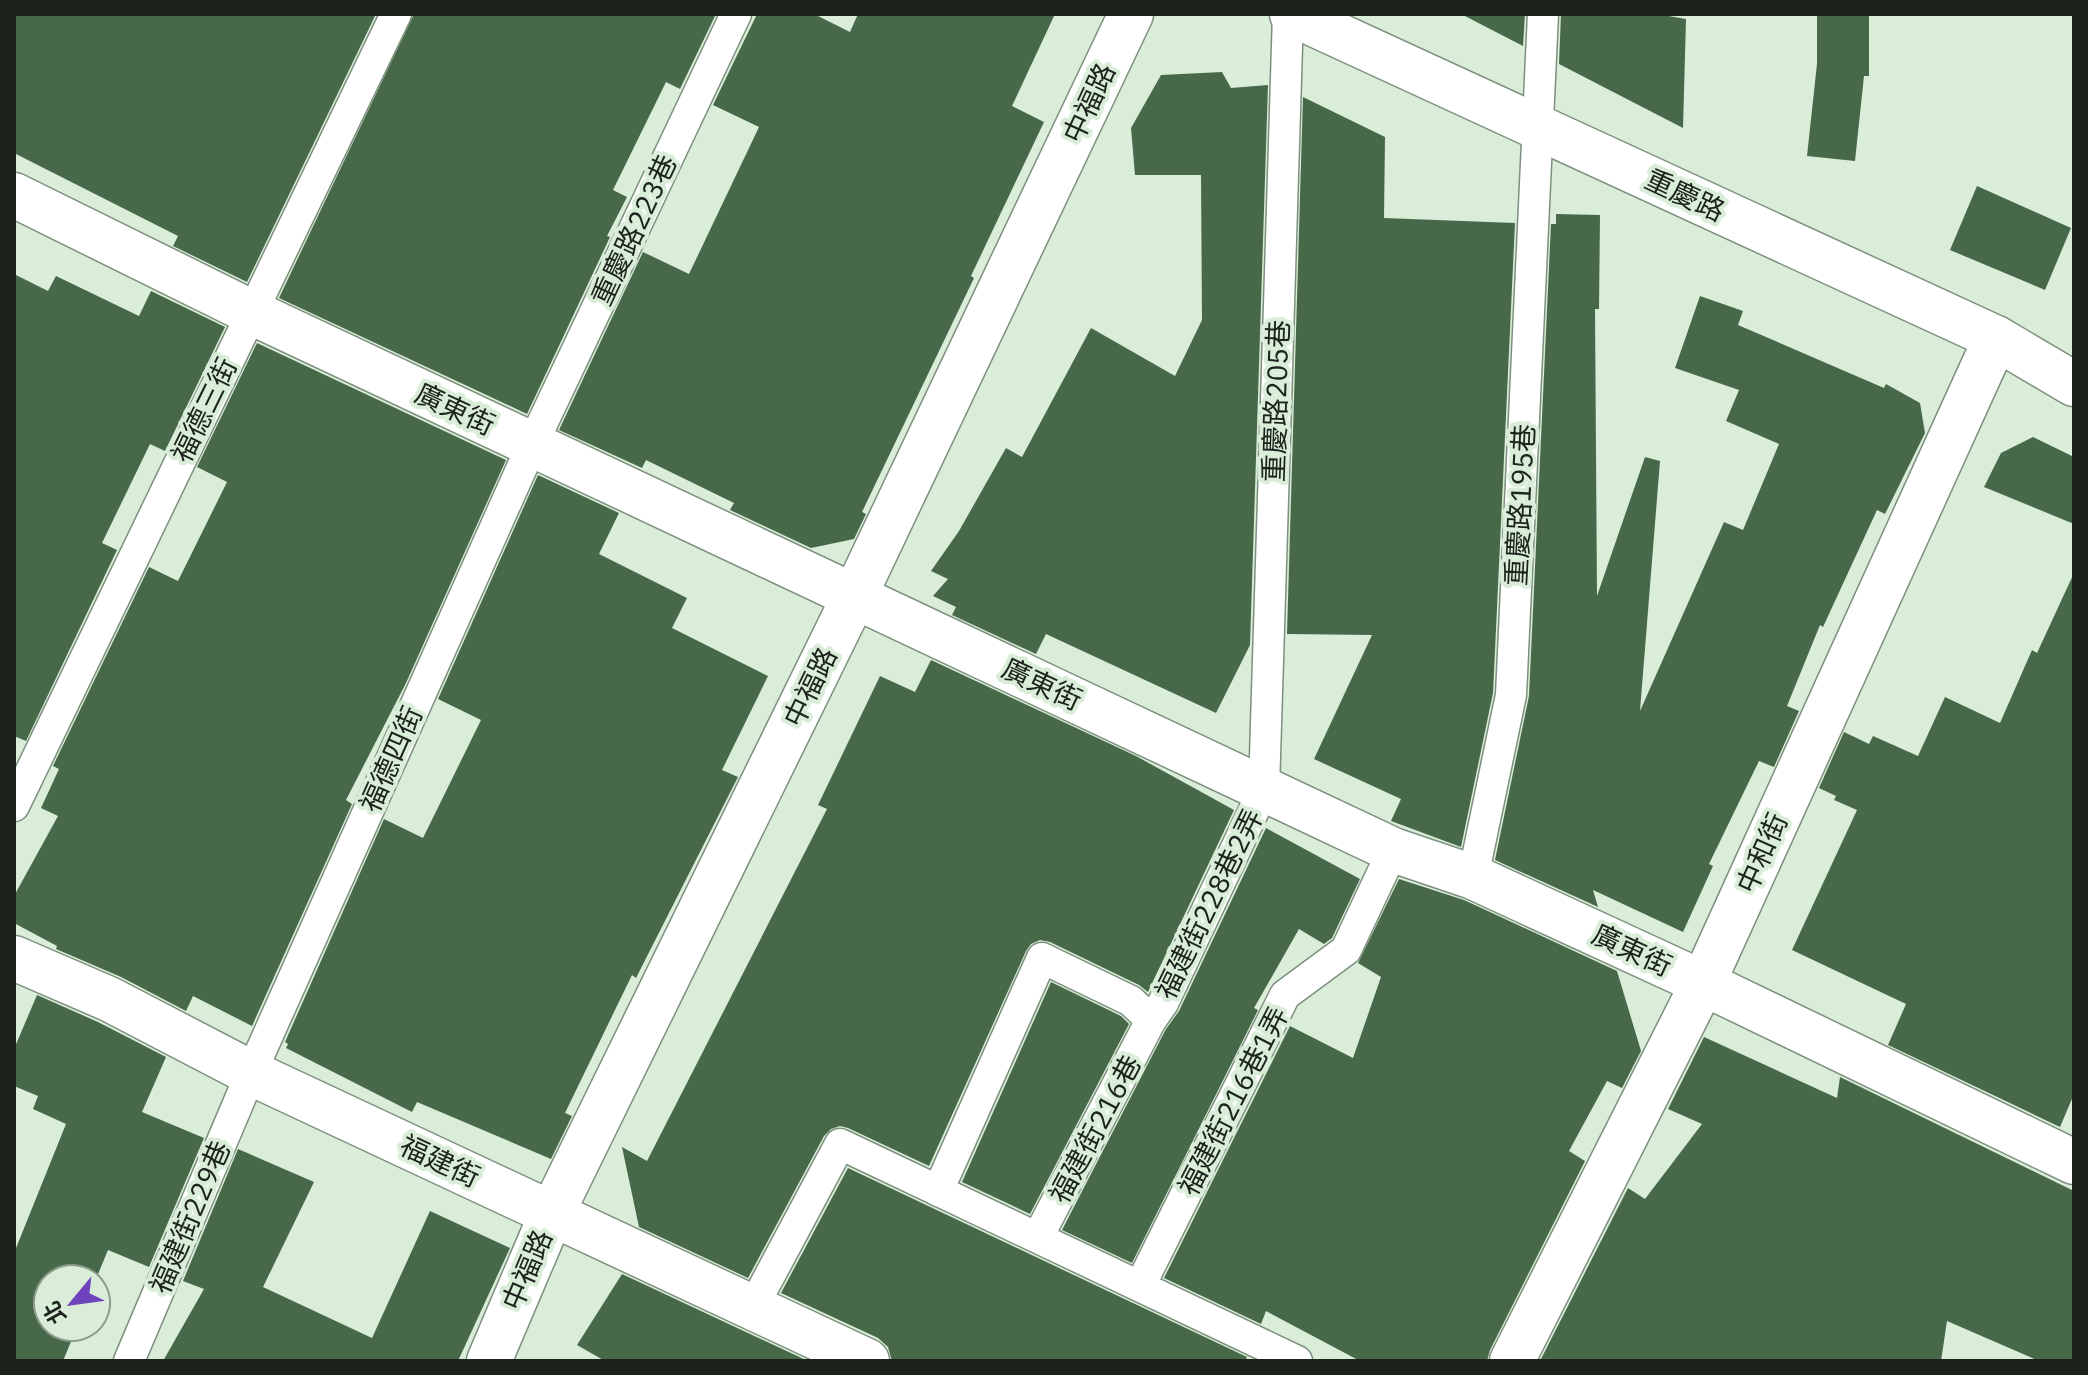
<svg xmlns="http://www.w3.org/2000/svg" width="2088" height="1375" font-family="'IBM Plex Sans','Noto Sans TC',sans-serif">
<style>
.building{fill:#486949}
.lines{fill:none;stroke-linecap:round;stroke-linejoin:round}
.service-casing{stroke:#7d907e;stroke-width:33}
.minor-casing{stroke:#7d907e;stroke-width:47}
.tertiary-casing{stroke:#7d907e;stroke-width:47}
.service{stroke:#fff;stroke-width:30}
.minor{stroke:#fff;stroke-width:44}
.tertiary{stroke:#fff;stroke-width:44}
.labels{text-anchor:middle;stroke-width:8;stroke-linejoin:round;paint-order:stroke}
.street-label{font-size:28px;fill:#1c231c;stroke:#d9edd9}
</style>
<rect width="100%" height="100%" fill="#d9edd9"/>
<g class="building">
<polygon points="14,14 376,14 247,282 173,246 178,236 14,153"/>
<polygon points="414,14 716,14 680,89 666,82 613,190 627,197 607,236 610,237 527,414 279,298"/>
<polygon points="757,14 814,14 850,32 858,14 1055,14 1012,106 1044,122 971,276 974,278 862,512 866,514 854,539 811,548 730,510 734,503 646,460 642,468 559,430 643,252 689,274 759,127 713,105"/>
<polygon points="1461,14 1525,14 1523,46"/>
<polygon points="1561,14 1657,14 1686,19 1683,128 1559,64"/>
<polygon points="1817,14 1869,14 1869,76 1864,76 1855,161 1807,156 1817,64"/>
<polygon points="1222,72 1231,88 1268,85 1250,645 1216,713 1046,634 1036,654 952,615 956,607 933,596 948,579 931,571 959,531 1006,448 1022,457 1091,328 1175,376 1202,320 1201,175 1135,175 1131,128 1161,75"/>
<polygon points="1303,97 1385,137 1384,218 1515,223 1493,693 1461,847 1391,821 1401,799 1314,759 1372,635 1287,634"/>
<polygon points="1977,186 2071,228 2045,290 1950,250"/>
<polygon points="1556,214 1600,215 1599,309 1595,309 1597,596 1645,457 1660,461 1640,711 1724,522 1743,530 1779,444 1726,421 1739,390 1675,368 1700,296 1743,311 1738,325 1884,388 1886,384 1920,403 1925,433 1885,514 1877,510 1823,627 1820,625 1787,706 1799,711 1774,767 1759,761 1709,864 1713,866 1683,932 1593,890 1598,907 1495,860 1529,696 1551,224 1556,224"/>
<polygon points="14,274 48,291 56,276 139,316 151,291 225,327 165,451 150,444 102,543 117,550 26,741 14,736"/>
<polygon points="257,343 506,460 406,683 346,800 352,804 252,1026 193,996 186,1011 121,977 56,949 57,946 14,923 14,896 58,816 41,808 59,769 53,766 149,567 178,581 227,482 197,467"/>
<polygon points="2033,437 2074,457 2074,524 1984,487 2001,453"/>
<polygon points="538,475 619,513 599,554 687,598 672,628 768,676 722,770 738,777 636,978 632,975 565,1113 572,1116 551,1159 417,1102 412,1112 286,1048 288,1044 285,1042 384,819 423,838 481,720 438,699"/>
<polygon points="2074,573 2074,1094 2060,1127 1888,1045 1906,1004 1792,950 1857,810 1834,800 1836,796 1819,788 1844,732 1869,744 1873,736 1918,756 1945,697 2000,723 2032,650 2037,653"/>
<polygon points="931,660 1136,756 1234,810 1148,992 1139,985 1050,942 1040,940 1031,944 1026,951 929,1166 848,1128 840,1126 831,1129 824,1136 748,1278 639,1227 622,1147 647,1161 827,809 818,805 880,676 915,692"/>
<polygon points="1266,828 1360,879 1332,938 1324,944 1299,929 1254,1008 1258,1010 1132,1263 1062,1230 1166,1029 1179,1011"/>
<polygon points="1399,879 1464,900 1617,971 1641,1051 1622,1088 1607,1081 1569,1151 1585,1161 1490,1350 1487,1361 1360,1361 1266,1311 1261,1324 1164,1278 1290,1026 1353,1058 1381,977 1358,963"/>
<polygon points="1051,982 1121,1016 1129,1024 1030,1214 962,1182"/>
<polygon points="37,995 98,1022 166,1057 142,1112 204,1138 149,1267 108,1250 96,1279 48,1279 48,1327 77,1327 63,1361 14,1361 14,1253 66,1124 33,1109 38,1096 14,1086 14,1049"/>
<polygon points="1704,1037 1837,1098 1840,1077 2074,1191 2074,1361 2039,1361 1947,1321 1941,1361 1540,1361 1628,1188 1645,1199 1702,1124 1668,1109"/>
<polygon points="238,1149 314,1182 263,1287 372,1338 430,1211 510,1248 458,1361 163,1361 204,1289 183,1281"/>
<polygon points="848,1168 1247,1357 1245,1361 892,1361 888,1347 878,1338 781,1293"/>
<polygon points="622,1274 808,1361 605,1361 577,1345"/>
</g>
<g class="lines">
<g class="service-casing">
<g id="service">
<polyline points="14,806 396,14"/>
<polyline points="1473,877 1511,695 1543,14"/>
<polyline points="938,1191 1042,958 1131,1001 1151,1020"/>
<polyline points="1038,1237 1151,1020 1163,1003 1264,789 1288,14"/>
<polyline points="1140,1286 1285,995 1346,950 1393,850"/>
<polyline points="753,1307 840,1144 1297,1361"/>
<polyline points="129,1361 251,1073 532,445 736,14"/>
</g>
</g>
<g class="minor-casing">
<g id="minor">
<polyline points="14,195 251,312 1393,850 1473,877 1703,983 2074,1162"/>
<polyline points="14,958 109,999 251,1073 867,1361"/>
<polyline points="489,1361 552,1213 855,595 1131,14"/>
<polyline points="1512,1361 1703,983 1996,338"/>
</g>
</g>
<g class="tertiary-casing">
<polyline id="tertiary" points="1292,14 1996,338 2074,384"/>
</g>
<use href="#service" class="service"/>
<use href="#minor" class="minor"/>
<use href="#tertiary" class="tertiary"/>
</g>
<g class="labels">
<g class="street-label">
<text transform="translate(1089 103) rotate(-65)" y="10">中福路</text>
<text transform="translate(1685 195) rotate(25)" y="10">重慶路</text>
<text transform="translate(634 230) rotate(-65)" y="10">重慶路223巷</text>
<text transform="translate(1276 401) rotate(-88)" y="10">重慶路205巷</text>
<text transform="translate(455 409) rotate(25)" y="10">廣東街</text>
<text transform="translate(204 410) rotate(-64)" y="10">福德三街</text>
<text transform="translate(1520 505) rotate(-87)" y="10">重慶路195巷</text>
<text transform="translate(1042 684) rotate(25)" y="10">廣東街</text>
<text transform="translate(810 687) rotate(-64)" y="10">中福路</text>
<text transform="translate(391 759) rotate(-66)" y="10">福德四街</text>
<text transform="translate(1762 853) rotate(-66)" y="10">中和街</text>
<text transform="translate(1209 904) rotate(-64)" y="10">福建街228巷2弄</text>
<text transform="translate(1632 950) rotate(25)" y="10">廣東街</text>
<text transform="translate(1233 1101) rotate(-63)" y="10">福建街216巷1弄</text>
<text transform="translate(1095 1129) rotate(-62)" y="10">福建街216巷</text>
<text transform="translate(440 1161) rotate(25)" y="10">福建街</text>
<text transform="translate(190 1217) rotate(-67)" y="10">福建街229巷</text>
<text transform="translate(527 1270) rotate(-67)" y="10">中福路</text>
</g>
</g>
<rect width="2088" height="1375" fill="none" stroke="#1c231c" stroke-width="32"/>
<g transform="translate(72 1303) rotate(241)"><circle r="38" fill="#d9edd9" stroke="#8d9c8d" stroke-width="2"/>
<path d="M0-6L14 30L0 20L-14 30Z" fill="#6f43bc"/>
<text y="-12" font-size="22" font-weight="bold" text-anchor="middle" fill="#1c231c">北</text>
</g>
</svg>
